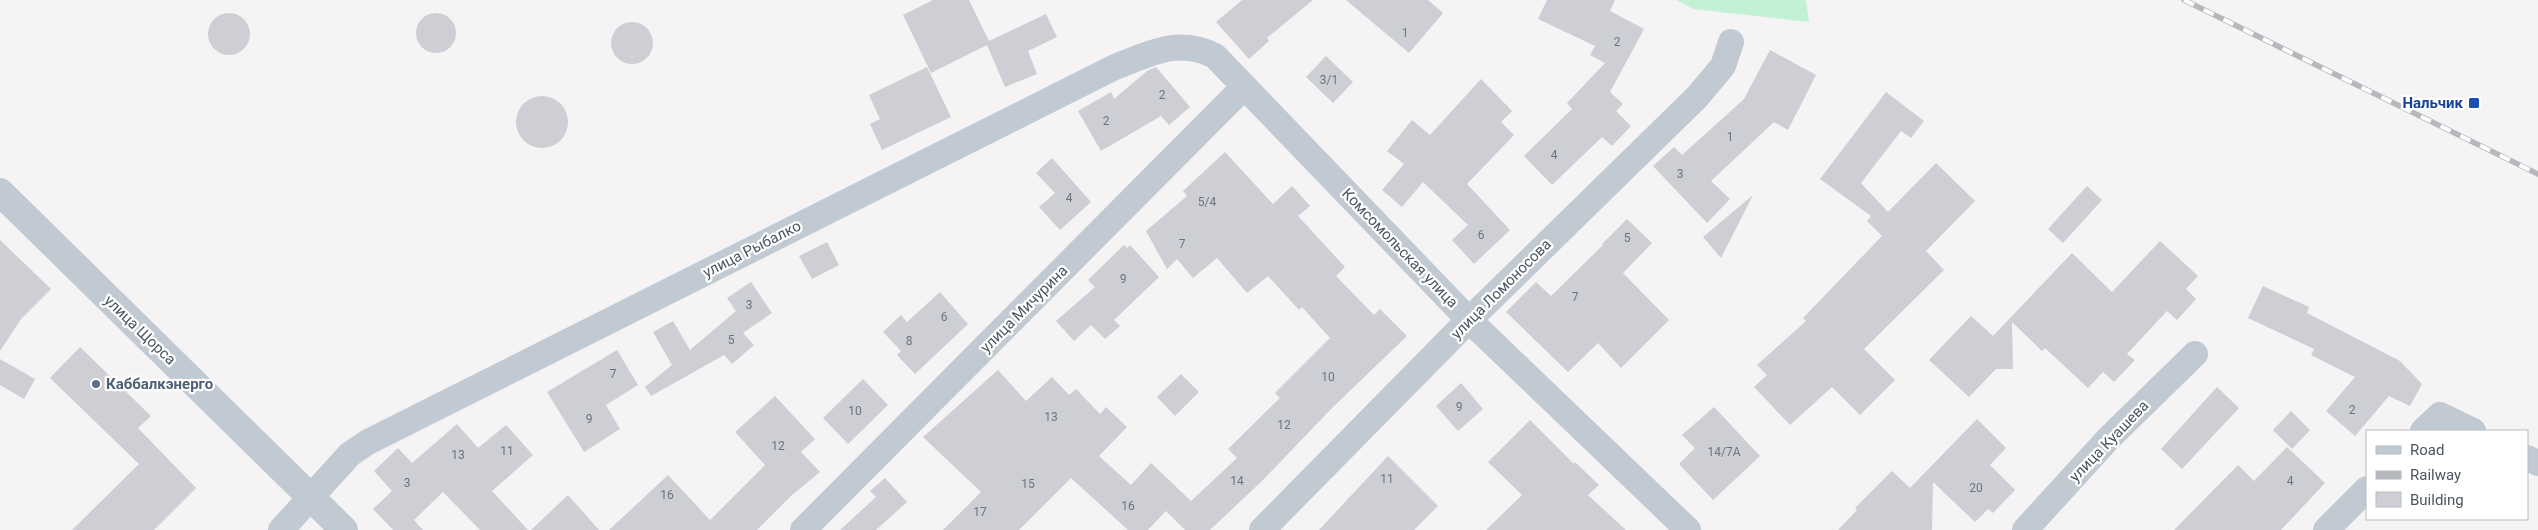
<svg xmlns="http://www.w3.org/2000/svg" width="2538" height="530" font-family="Roboto,sans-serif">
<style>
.green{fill:#c3f1d5}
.building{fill:#cdcfd5}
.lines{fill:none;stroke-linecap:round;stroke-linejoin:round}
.minor{stroke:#c1cad2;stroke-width:26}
.tertiary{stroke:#c1cad2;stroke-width:28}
.rail-casing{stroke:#b5b8bd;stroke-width:5.5}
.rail{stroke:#fff;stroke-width:4;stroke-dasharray:11;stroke-linecap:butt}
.transit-dot{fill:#1a4fb4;stroke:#fff;stroke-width:2}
.service-dot{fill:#5c6f8a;stroke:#fff;stroke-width:2}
.labels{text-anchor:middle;stroke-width:4.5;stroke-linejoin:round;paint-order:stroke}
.number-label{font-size:12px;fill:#6b747e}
.transit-label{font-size:15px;font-weight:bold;fill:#164399;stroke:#fff;text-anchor:end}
.street-label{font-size:15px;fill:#4a5661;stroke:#fff}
.service-label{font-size:15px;font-weight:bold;fill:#4e5e75;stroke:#fff;text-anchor:start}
</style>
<rect width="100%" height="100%" fill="#f5f3f3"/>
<polygon class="green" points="1676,0 1806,0 1809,22 1693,9"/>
<g class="building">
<polygon points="933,0 969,0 989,41 1046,14 1057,37 1028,51 1037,74 1005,87 987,45 931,73 903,15"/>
<polygon points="1242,0 1313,0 1267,38 1269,41 1249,59 1216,22"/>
<polygon points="1346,0 1428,0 1443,13 1409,53"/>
<polygon points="1547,0 1615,0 1610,11 1644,29 1610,92 1623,104 1616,111 1631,126 1612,146 1602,137 1552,185 1524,156 1572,109 1567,103 1605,63 1590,55 1595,46 1538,19"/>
<circle cx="229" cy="34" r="21"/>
<circle cx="436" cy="33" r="20"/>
<circle cx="632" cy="43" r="21"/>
<polygon points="1770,50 1816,75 1788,130 1774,122 1711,181 1730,199 1707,223 1653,166 1674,147 1682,155 1744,99"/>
<polygon points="1326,56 1353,82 1333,103 1306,77"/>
<polygon points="927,67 951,117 882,150 870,124 880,119 869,95"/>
<polygon points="1156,67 1190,107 1169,125 1161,116 1101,151 1078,111 1111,92 1114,99 1147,71"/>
<polygon points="1481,79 1512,111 1501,122 1514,135 1467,184 1510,230 1474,264 1452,240 1468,225 1423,182 1402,207 1382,190 1404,164 1387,151 1412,120 1430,135"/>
<polygon points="1886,92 1924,121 1911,138 1901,131 1861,183 1888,212 1936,163 1975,201 1926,251 1944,270 1864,349 1895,380 1860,415 1832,387 1790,425 1754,387 1767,375 1757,365 1806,321 1803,318 1882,236 1867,221 1871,216 1820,179"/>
<circle cx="542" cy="122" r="26"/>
<polygon points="1225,152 1273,204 1292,186 1310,206 1298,216 1345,267 1336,276 1374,315 1380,309 1407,336 1331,409 1263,480 1210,530 1185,530 1166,511 1148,530 1128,530 1071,478 1019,530 943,530 981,492 923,437 998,370 1026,401 1052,377 1069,395 1076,389 1100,414 1106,407 1127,427 1099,456 1131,485 1151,463 1191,501 1237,458 1228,449 1280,398 1275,393 1330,338 1302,307 1299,310 1268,276 1247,293 1217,258 1193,278 1177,259 1167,269 1146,231 1187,196 1183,191"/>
<polygon points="1052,158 1091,202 1060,230 1039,207 1055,193 1036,173"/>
<polygon points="2087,186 2102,200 2063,243 2048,229"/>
<polygon points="1753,195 1721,258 1703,237"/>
<polygon points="1627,219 1652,243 1623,273 1669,320 1621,368 1598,343 1568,372 1506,312 1536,282 1551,296 1603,245 1602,244"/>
<polygon points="0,240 51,289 21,319 0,351"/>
<polygon points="2160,241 2198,276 2186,289 2196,299 2177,320 2167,311 2127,354 2135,360 2114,382 2103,372 2088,388 2045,348 2042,351 2012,322 2013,369 1996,369 1969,397 1929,360 1971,316 1993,336 2072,253 2112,292"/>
<polygon points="827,242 839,265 812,279 799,256"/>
<polygon points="1124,245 1127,248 1130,245 1159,277 1114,320 1120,326 1105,339 1091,325 1074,341 1056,321 1095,287 1088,280"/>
<polygon points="751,282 772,313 743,333 754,345 732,364 724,355 651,396 645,387 672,365 653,332 673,321 690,350 736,311 727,298"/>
<polygon points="2263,286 2309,307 2307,313 2400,361 2422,384 2410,406 2389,396 2355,436 2326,411 2355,377 2311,355 2314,349 2248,318"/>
<polygon points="940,292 968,324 915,374 897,355 901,351 883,332 901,315 907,322"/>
<polygon points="80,347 151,416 138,428 196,488 154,530 72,530 139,464 50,378"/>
<polygon points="617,350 638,385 606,405 620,429 584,452 547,392"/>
<polygon points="0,359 35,379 24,399 0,385"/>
<polygon points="1181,374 1199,392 1175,416 1157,397"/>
<polygon points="863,379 888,405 848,444 823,418"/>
<polygon points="1461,383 1483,409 1458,431 1436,406"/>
<polygon points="2217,387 2239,408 2182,469 2161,449"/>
<polygon points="775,396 815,439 801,452 820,472 792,495 757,530 609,530 668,475 710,520 765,465 735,432"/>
<polygon points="1714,407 1760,456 1713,500 1679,464 1695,448 1682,435"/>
<polygon points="2291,411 2310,430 2292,449 2273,430"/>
<polygon points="1977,419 2006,448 1990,465 2015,490 1993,513 1988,509 1975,522 1933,482 1932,530 1838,530 1857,510 1855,508 1892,471 1910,488"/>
<polygon points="1530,420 1574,464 1575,462 1599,485 1588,495 1626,530 1486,530 1522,495 1488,462"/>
<polygon points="457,424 478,448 506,425 533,455 492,491 528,530 480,530 443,492 414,520 423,530 393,530 373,509 392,491 374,471 398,448 412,463"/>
<polygon points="2287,447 2325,483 2281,530 2174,530 2238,465 2254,481"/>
<polygon points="1388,456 1438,506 1414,530 1319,530"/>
<polygon points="885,478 907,502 876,530 840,530 876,497 870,491"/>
<polygon points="568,495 599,530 531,530"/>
</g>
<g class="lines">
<g class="minor">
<polyline points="2423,431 2440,415 2473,431"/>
<polyline points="2527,458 2538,463"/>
<path d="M281 530 350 454 368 442 1115 67C1150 54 1178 37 1215 56L1469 320 1688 530"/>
<polyline points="803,530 1244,87"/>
<polyline points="1262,530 1469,320 1697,97 1723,66 1731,42"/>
<polyline points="2025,530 2108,439 2195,354"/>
<polyline points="2326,530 2367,489"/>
</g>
<polyline class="tertiary" points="0,192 344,530"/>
<g class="rail-casing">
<polyline id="rail" points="2184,0 2538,174"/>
</g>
<use href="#rail" class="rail"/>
</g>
<rect class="transit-dot" x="2468" y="97" width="12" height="12" rx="2.5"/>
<circle class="service-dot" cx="96" cy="384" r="5"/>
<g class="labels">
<g class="number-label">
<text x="1405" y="37">1</text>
<text x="1617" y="46">2</text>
<text x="1329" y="84">3/1</text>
<text x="1162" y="99">2</text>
<text x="1106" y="125">2</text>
<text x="1730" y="141">1</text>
<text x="1554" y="159">4</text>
<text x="1680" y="178">3</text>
<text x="1069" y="202">4</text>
<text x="1207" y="206">5/4</text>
<text x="1481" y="239">6</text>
<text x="1627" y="242">5</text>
<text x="1182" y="248">7</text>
<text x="1123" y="283">9</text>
<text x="1575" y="301">7</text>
<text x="749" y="309">3</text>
<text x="944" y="321">6</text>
<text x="731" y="344">5</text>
<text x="909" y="345">8</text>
<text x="613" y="378">7</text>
<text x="1328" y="381">10</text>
<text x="1459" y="411">9</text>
<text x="2352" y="414">2</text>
<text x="855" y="415">10</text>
<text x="1051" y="421">13</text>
<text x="589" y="423">9</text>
<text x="1284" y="429">12</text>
<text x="778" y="450">12</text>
<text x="507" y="455">11</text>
<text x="1724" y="456">14/7А</text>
<text x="458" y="459">13</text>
<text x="1387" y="483">11</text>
<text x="1237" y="485">14</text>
<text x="2290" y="485">4</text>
<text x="407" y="487">3</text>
<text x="1028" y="488">15</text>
<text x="1976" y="492">20</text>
<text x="667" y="499">16</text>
<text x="1128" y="510">16</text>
<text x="980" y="516">17</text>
</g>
<g class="transit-label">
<text x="2463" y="108">Нальчик</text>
</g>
<g class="street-label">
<text transform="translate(1400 248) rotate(46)" y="5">Комсомольская улица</text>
<text transform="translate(752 249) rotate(-27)" y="5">улица Рыбалко</text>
<text transform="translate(1501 289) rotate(-45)" y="5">улица Ломоносова</text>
<text transform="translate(1024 309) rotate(-45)" y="5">улица Мичурина</text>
<text transform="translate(140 330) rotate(44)" y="5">улица Щорса</text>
<text transform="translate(2109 441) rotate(-46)" y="5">улица Куашева</text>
</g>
<g class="service-label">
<text x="106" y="389">Каббалкэнерго</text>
</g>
</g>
<rect x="2366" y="430" width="162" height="90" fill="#ffffff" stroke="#b7bbc0"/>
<rect x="2376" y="446" width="25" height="8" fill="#c1cad2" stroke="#b7bbc0"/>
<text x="2410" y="455" font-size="15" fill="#4a5661">Road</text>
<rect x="2376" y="471" width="25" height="8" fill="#b5b8bd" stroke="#b7bbc0"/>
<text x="2410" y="480" font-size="15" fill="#4a5661">Railway</text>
<rect x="2376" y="492" width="25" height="15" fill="#cdcfd5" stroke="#b7bbc0"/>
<text x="2410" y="505" font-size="15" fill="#4a5661">Building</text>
</svg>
